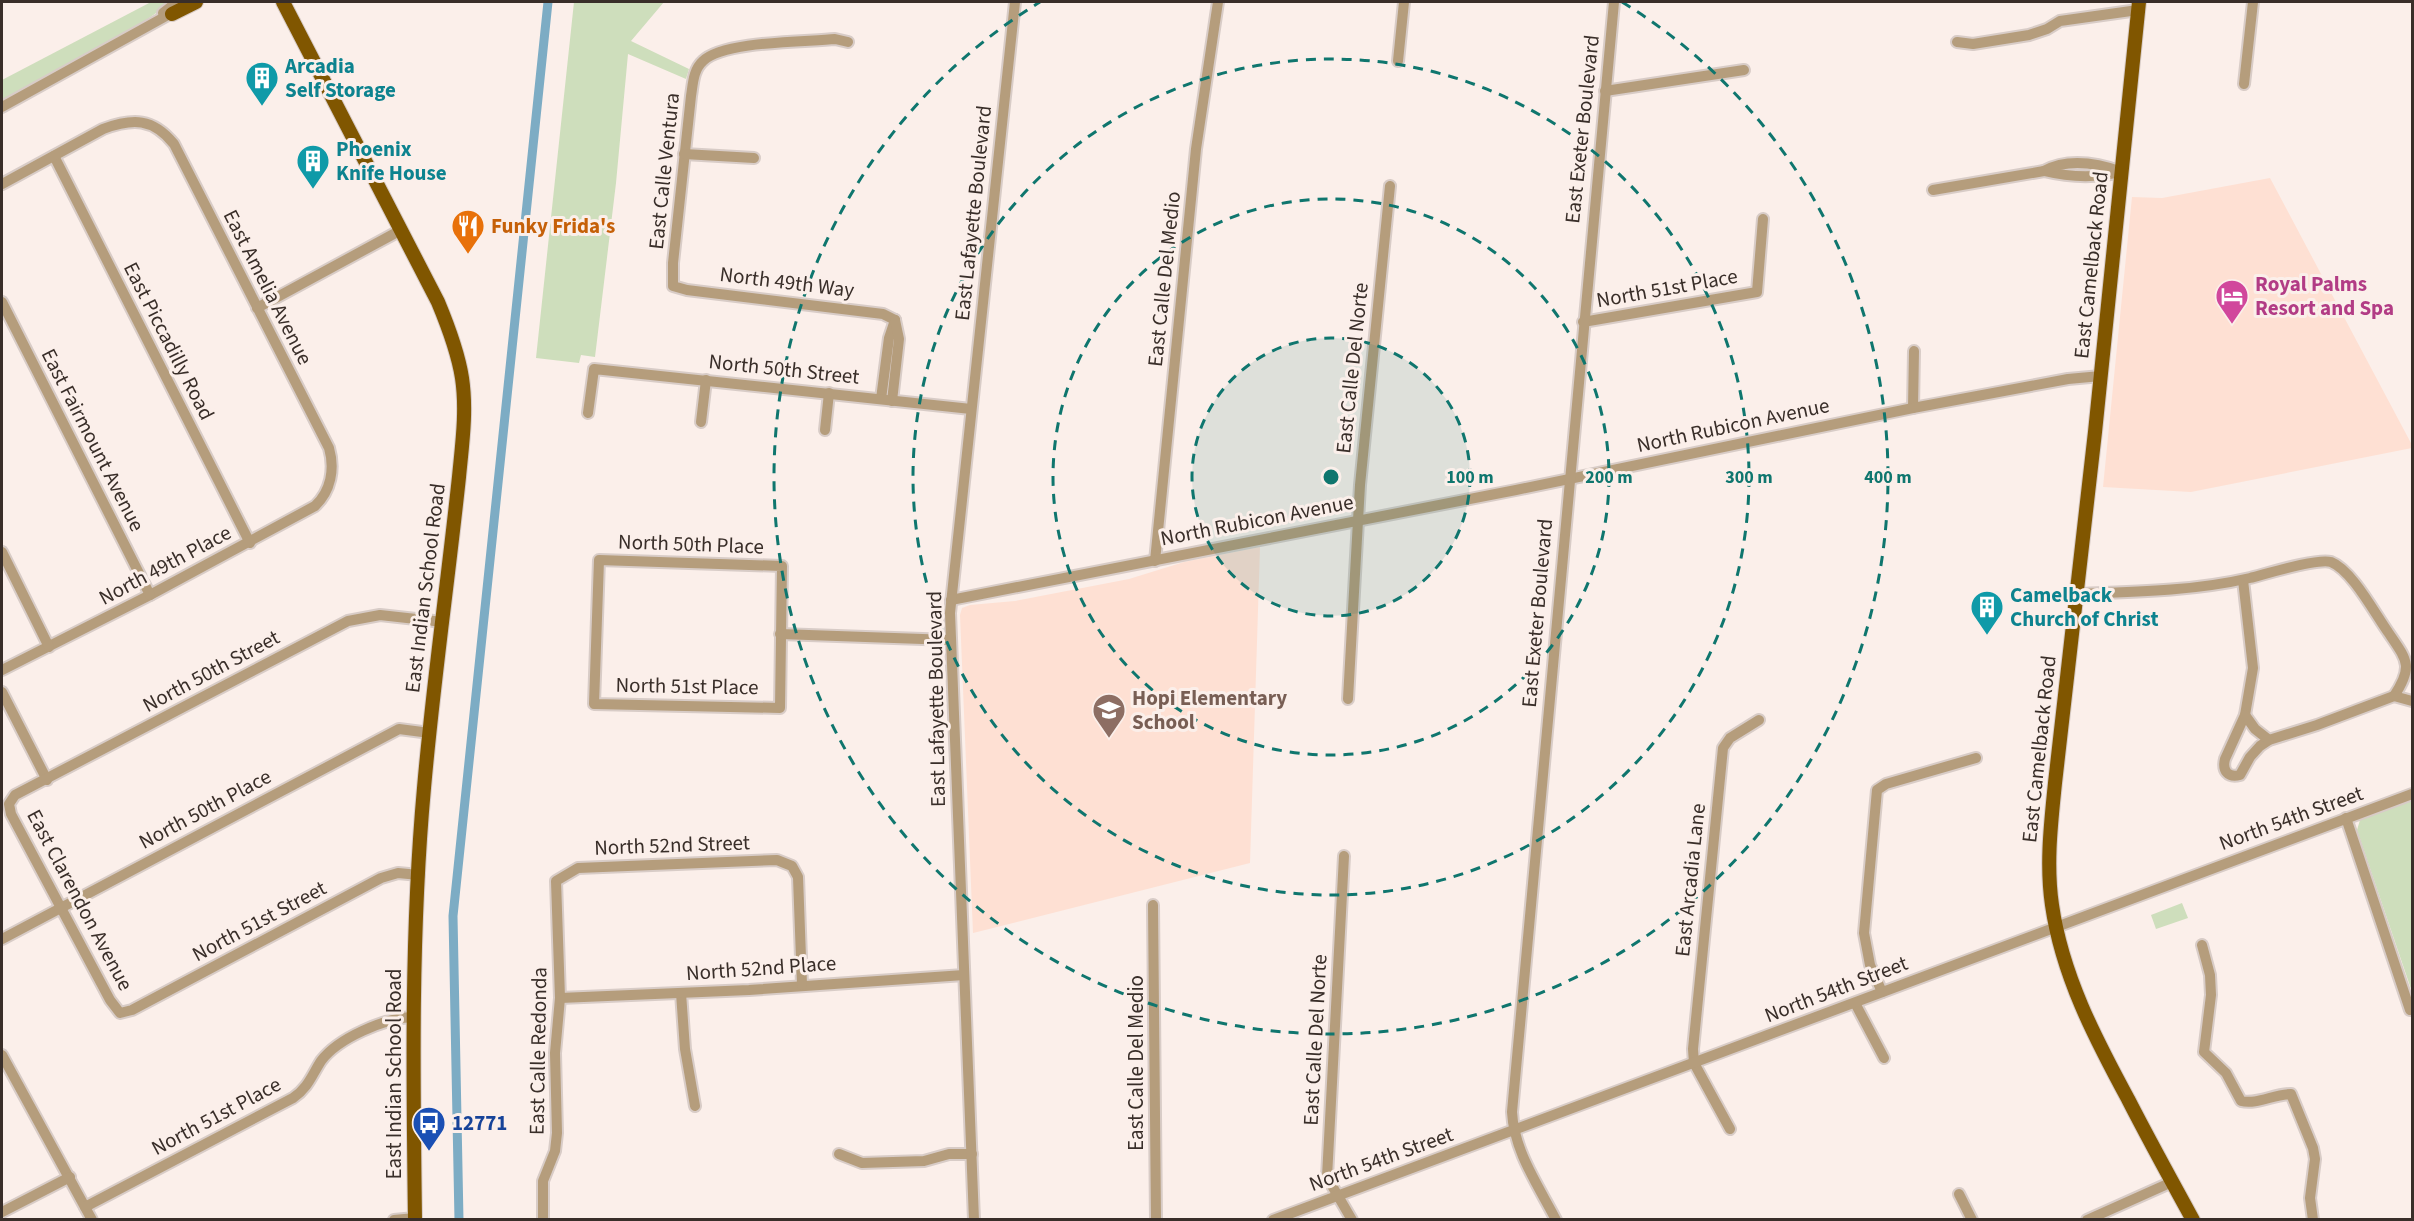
<svg xmlns="http://www.w3.org/2000/svg" width="2414" height="1221" font-family="'Source Sans 3',sans-serif">
<style>
.built{fill:#fee0d3}
.green{fill:#cedebc}
.lines{fill:none;stroke-linecap:round;stroke-linejoin:round}
.canal{stroke:#7dacc4;stroke-width:9}
.minor-casing{stroke:#d8ccc7;stroke-width:14}
.major-casing{stroke:#d8ccc7;stroke-width:16}
.minor{stroke:#b59d7c;stroke-width:10}
.major{stroke:#805600;stroke-width:14}
.ring{fill:none;stroke:#0f766e;stroke-width:3;stroke-dasharray:10 8}
.labels{text-anchor:middle;stroke-width:6;stroke-linejoin:round;paint-order:stroke}
.culture-label{font-size:21px;font-weight:bold;fill:#0d838f;stroke:#fbefea;text-anchor:start}
.street-label{font-size:21px;fill:#392e29;stroke:#fbefea}
.food-label{font-size:21px;font-weight:bold;fill:#c56008;stroke:#fbefea;text-anchor:start}
.hotel-label{font-size:21px;font-weight:bold;fill:#b23c85;stroke:#fbefea;text-anchor:start}
.education-label{font-size:21px;font-weight:bold;fill:#785e54;stroke:#fbefea;text-anchor:start}
.transit-label{font-size:21px;font-weight:bold;fill:#164399;stroke:#fbefea;text-anchor:start}
.centre{fill:#0f766e;stroke:#fbefea;stroke-width:3}
.ring-label{font-size:18px;text-anchor:middle;font-weight:bold;fill:#0f766e;stroke:#fbefea;stroke-width:6;stroke-linejoin:round;paint-order:stroke}
</style>
<rect width="100%" height="100%" fill="#fbefea"/>
<g class="built">
<polygon points="2270,178 2412,445 2412,448 2191,492 2103,487 2132,197 2162,198"/>
<polygon points="1260,547 1250,863 973,933 960,615 962,608 970,605 1015,601 1129,579 1184,562"/>
</g>
<g class="green">
<polygon points="151,2 172,2 126,34 2,100 2,80"/>
<polygon points="574,2 664,2 631,41 689,69 686,79 628,54 616,183 595,357 581,355 579,363 536,358"/>
<polygon points="2412,798 2412,992 2357,830 2360,820"/>
<polygon points="2182,903 2188,918 2156,929 2151,915"/>
</g>
<g class="lines">
<polyline class="canal" points="459,1220 453,916 548,2"/>
<g class="minor-casing">
<g id="minor">
<polyline points="163,13 177,2"/>
<path d="M848 42 835 39C805 42 723 41 703 61 693 70 693 84 691 96L673 263V286L687 290 883 314 895 320"/>
<polyline points="1957,42 1973,44 2029,35 2047,29 2060,21 2138,10"/>
<polyline points="1398,61 1404,2"/>
<polyline points="2244,84 2253,2"/>
<polyline points="1605,91 1744,70"/>
<polyline points="2,107 177,10"/>
<polyline points="684,154 754,158"/>
<polyline points="54,156 250,543"/>
<path d="M2044 171C2069 177 2096 178 2121 172"/>
<path d="M2 184 103 129C133 118 153 118 174 144L329 448C335 469 331 491 315 506L150 595 2 670"/>
<path d="M1933 190 2044 171C2068 158 2097 163 2122 172"/>
<polyline points="2,302 150,595"/>
<polyline points="257,308 401,230"/>
<polyline points="1583,322 1757,292 1763,219"/>
<polyline points="881,399 889,338 895,320"/>
<polyline points="892,401 899,339 895,320"/>
<polyline points="1913,408 1914,351"/>
<polyline points="588,413 594,369 971,409"/>
<polyline points="701,422 706,380"/>
<polyline points="825,430 829,393"/>
<polyline points="2,552 49,647"/>
<polygon points="599,560 782,566 780,708 594,704"/>
<polyline points="1155,561 1196,149 1218,2"/>
<path d="M2243 580 2253 668 2245 715 2225 759C2222 771 2228 778 2240 775L2250 757 2260 746 2269 740 2317 725 2394 696"/>
<path d="M2077 594C2135 592 2194 591 2250 578 2266 574 2317 558 2331 562 2352 570 2375 614 2388 632 2407 660 2414 666 2394 696"/>
<polyline points="951,600 1516,490 1913,408 2068,379 2101,376"/>
<polyline points="780,634 951,640"/>
<polyline points="2,692 47,780"/>
<polyline points="2394,696 2412,701"/>
<polyline points="1348,699 1360,485 1390,186"/>
<polyline points="2245,715 2255,729 2269,740"/>
<polyline points="2346,818 2410,1010"/>
<polyline points="1344,856 1327,1177 1352,1220"/>
<polyline points="419,875 398,873 381,878 132,1010 120,1013 110,1000 11,814 9,804 15,795 348,621 380,615 443,622"/>
<polyline points="1153,905 1156,1220"/>
<polyline points="2,939 399,729 430,733"/>
<path d="M2202 945 2210 975 2211 995 2204 1052 2226 1073 2241 1101C2257 1105 2274 1094 2291 1094L2313 1148 2315 1159 2310 1198 2313 1220"/>
<polyline points="1882,992 1870,965 1864,933 1877,790 1886,784 1976,758"/>
<polyline points="681,993 685,1049 695,1106"/>
<polyline points="560,998 749,990 964,975"/>
<polyline points="1855,1003 1884,1058"/>
<polyline points="2,1055 92,1220"/>
<polyline points="1730,1129 1694,1063 1693,1049 1723,748 1730,738 1759,720"/>
<polyline points="839,1154 862,1163 924,1161 949,1154 972,1154"/>
<polyline points="1959,1194 1972,1220"/>
<path d="M85 1207 293 1098C308 1088 312 1075 321 1061 338 1038 385 1018 413 1017"/>
<polyline points="2,1212 70,1177"/>
<polyline points="394,1220 415,1218"/>
<polyline points="543,1220 543,1181 555,1151 557,1133 555,1053 560,998 556,881 578,868 777,860 792,866 798,877 802,985"/>
<polyline points="974,1220 950,613 1015,2"/>
<polyline points="1273,1220 2412,794"/>
<path d="M1556 1220C1538 1185 1514 1151 1512 1112L1614 2"/>
<polyline points="2087,1220 2172,1182"/>
</g>
</g>
<g class="major-casing">
<g id="major">
<path d="M283 2 438 302C448 326 458 352 462 378 467 411 462 445 459 477 448 581 433 684 424 788 411 931 413 1076 415 1220"/>
<path d="M2139 2 2095 432 2055 783C2051 823 2046 864 2052 905 2062 975 2095 1038 2128 1099 2149 1140 2171 1180 2193 1220"/>
<polyline points="172,14 196,2"/>
</g>
</g>
<use href="#minor" class="minor"/>
<use href="#major" class="major"/>
</g>
<circle cx="1331" cy="477" r="139" fill="#0f766e" fill-opacity=".12"/>
<g class="ring">
<circle cx="1331" cy="477" r="139"/>
<circle cx="1331" cy="477" r="278"/>
<circle cx="1331" cy="477" r="418"/>
<path d="M1622 2A557 557 0 1 1 1040 2"/>
</g>
<defs>
<g id="building-pin" transform="scale(1.725)"><path d="M0 17L-7.5 6A9.5 9.5 0 1 1 7.5 6Z" fill="#0f9aa8" stroke="#fbefea"/><path d="M-4-6H4V6H1V3H-1V6H-4ZM-2.5-4.3h1.7v1.8h-1.7ZM.8-4.3h1.7v1.8H.8ZM-2.5-1h1.7V.8h-1.7ZM.8-1h1.7V.8H.8Z" fill="#fff"/></g>
<g id="restaurant-pin" transform="scale(1.725)"><path d="M0 17L-7.5 6A9.5 9.5 0 1 1 7.5 6Z" fill="#e8710a" stroke="#fbefea"/><path d="M-5-6h1v4h1v-4h1v4h1v-4h1v5L-1.5 .5V6h-2V.5L-5-1ZM5-6V6H3V1.5H1.5Q1.5-4 5-6Z" fill="#fff"/></g>
<g id="hotel-pin" transform="scale(1.725)"><path d="M0 17L-7.5 6A9.5 9.5 0 1 1 7.5 6Z" fill="#d1479c" stroke="#fbefea"/><path d="M-6-4.5h1.5V1H6V5H4.5V3h-9V5H-6ZM-4 0a1.8 1.8 0 1 1 3.6 0ZM.5 0V-2.5h3Q6-2.5 6 0Z" fill="#fff"/></g>
<g id="school-pin" transform="scale(1.725)"><path d="M0 17L-7.5 6A9.5 9.5 0 1 1 7.5 6Z" fill="#8d6e63" stroke="#fbefea"/><path d="M0-5L7-2L0 1L-7-2ZM-4 1L0 2.5L4 1V4Q0 6-4 4Z" fill="#fff"/></g>
<g id="bus-pin" transform="scale(1.725)"><path d="M0 17L-7.5 6A9.5 9.5 0 1 1 7.5 6Z" fill="#1a4fb4" stroke="#fbefea"/><path d="M-5-6H5V4H4V6H2V4H-2V6H-4V4H-5ZM-3.5-4V0h7V-4ZM-3.5 1.2v1.5H-2V1.2ZM2 1.2v1.5H3.5V1.2Z" fill="#fff"/></g>
</defs>
<g fill-rule="evenodd">
<use href="#building-pin" x="262" y="78"/>
<use href="#building-pin" x="313" y="161"/>
<use href="#restaurant-pin" x="468" y="226"/>
<use href="#hotel-pin" x="2232" y="296"/>
<use href="#building-pin" x="1987" y="607"/>
<use href="#school-pin" x="1109" y="710"/>
<use href="#bus-pin" x="429" y="1123"/>
</g>
<g class="labels">
<g class="culture-label">
<text x="285" y="73">Arcadia<tspan x="285" dy="24">Self Storage</tspan></text>
<text x="336" y="156">Phoenix<tspan x="336" dy="24">Knife House</tspan></text>
<text x="2010" y="602">Camelback<tspan x="2010" dy="24">Church of Christ</tspan></text>
</g>
<g class="street-label">
<text transform="translate(1582 129) rotate(-84)" y="7">East Exeter Boulevard</text>
<text transform="translate(664 171) rotate(-84)" y="7">East Calle Ventura</text>
<text transform="translate(973 213) rotate(-84)" y="7">East Lafayette Boulevard</text>
<text transform="translate(2091 265) rotate(-84)" y="7">East Camelback Road</text>
<text transform="translate(1164 279) rotate(-84)" y="7">East Calle Del Medio</text>
<text transform="translate(787 282) rotate(7)" y="7">North 49th Way</text>
<text transform="translate(268 287) rotate(63)" y="7">East Amelia Avenue</text>
<text transform="translate(1667 288) rotate(-10)" y="7">North 51st Place</text>
<text transform="translate(169 341) rotate(63)" y="7">East Piccadilly Road</text>
<text transform="translate(1352 368) rotate(-84)" y="7">East Calle Del Norte</text>
<text transform="translate(784 369) rotate(6)" y="7">North 50th Street</text>
<text transform="translate(1733 425) rotate(-12)" y="7">North Rubicon Avenue</text>
<text transform="translate(93 440) rotate(63)" y="7">East Fairmount Avenue</text>
<text transform="translate(1257 520) rotate(-11)" y="7">North Rubicon Avenue</text>
<text transform="translate(691 544) rotate(2)" y="7">North 50th Place</text>
<text transform="translate(165 565) rotate(-28)" y="7">North 49th Place</text>
<text transform="translate(425 588) rotate(-83)" y="7">East Indian School Road</text>
<text transform="translate(1537 613) rotate(-85)" y="7">East Exeter Boulevard</text>
<text transform="translate(211 671) rotate(-28)" y="7">North 50th Street</text>
<text transform="translate(687 686) rotate(1)" y="7">North 51st Place</text>
<text transform="translate(936 699) rotate(-91)" y="7">East Lafayette Boulevard</text>
<text transform="translate(2039 749) rotate(-84)" y="7">East Camelback Road</text>
<text transform="translate(205 809) rotate(-28)" y="7">North 50th Place</text>
<text transform="translate(2291 818) rotate(-20)" y="7">North 54th Street</text>
<text transform="translate(672 845) rotate(-2)" y="7">North 52nd Street</text>
<text transform="translate(1690 880) rotate(-84)" y="7">East Arcadia Lane</text>
<text transform="translate(80 900) rotate(62)" y="7">East Clarendon Avenue</text>
<text transform="translate(259 921) rotate(-28)" y="7">North 51st Street</text>
<text transform="translate(761 968) rotate(-4)" y="7">North 52nd Place</text>
<text transform="translate(1836 989) rotate(-21)" y="7">North 54th Street</text>
<text transform="translate(1315 1040) rotate(-87)" y="7">East Calle Del Norte</text>
<text transform="translate(538 1051) rotate(-89)" y="7">East Calle Redonda</text>
<text transform="translate(1136 1063) rotate(-90)" y="7">East Calle Del Medio</text>
<text transform="translate(394 1074) rotate(-90)" y="7">East Indian School Road</text>
<text transform="translate(216 1116) rotate(-28)" y="7">North 51st Place</text>
<text transform="translate(1381 1159) rotate(-20)" y="7">North 54th Street</text>
</g>
<g class="food-label">
<text x="491" y="233">Funky Frida's</text>
</g>
<g class="hotel-label">
<text x="2255" y="291">Royal Palms<tspan x="2255" dy="24">Resort and Spa</tspan></text>
</g>
<g class="education-label">
<text x="1132" y="705">Hopi Elementary<tspan x="1132" dy="24">School</tspan></text>
</g>
<g class="transit-label">
<text x="452" y="1130">12771</text>
</g>
</g>
<circle cx="1331" cy="477" r="9" class="centre"/>
<g class="ring-label">
<text x="1470" y="483">100 m</text>
<text x="1609" y="483">200 m</text>
<text x="1749" y="483">300 m</text>
<text x="1888" y="483">400 m</text>
</g>
<rect width="2414" height="1221" fill="none" stroke="#392e29" stroke-width="6"/>
</svg>
